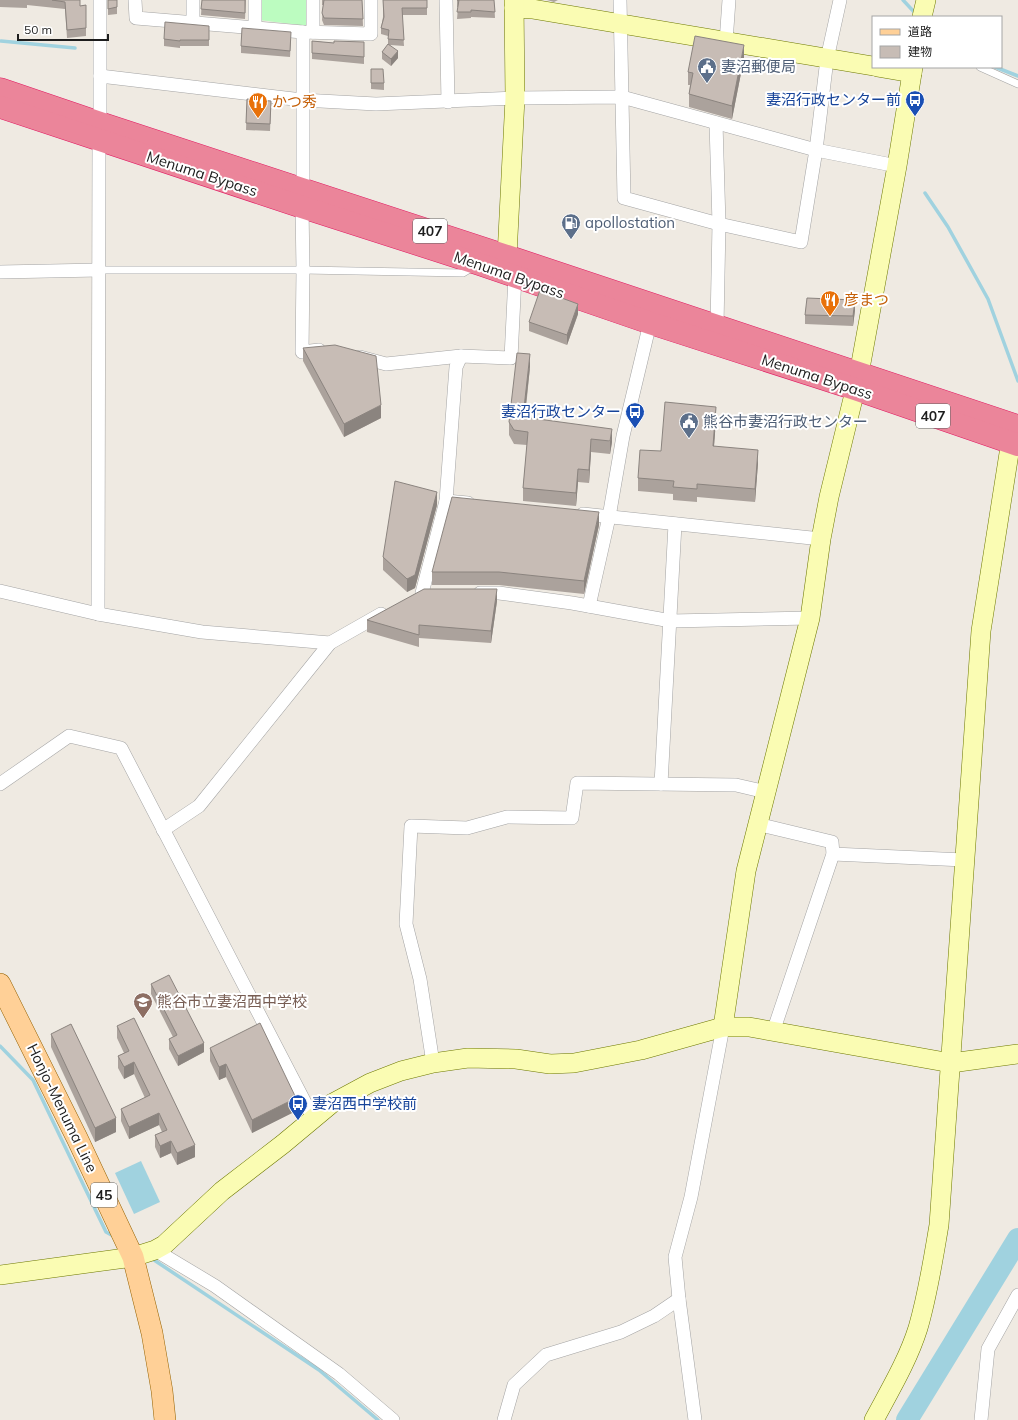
<svg xmlns="http://www.w3.org/2000/svg" width="1018" height="1420" font-family="Mulish,'Noto Sans JP',sans-serif">
<style>
.park{fill:#bcfcc0}
.water{fill:#a0d2df}
.lines{fill:none;stroke-linecap:round;stroke-linejoin:round}
.stream{stroke:#a0d2df;stroke-width:3.5}
.river{stroke:#a0d2df;stroke-width:22}
.lane-casing{stroke:#a4a4a4;stroke-width:8}
.street-casing{stroke:#a4a4a4;stroke-width:14}
.secondary-casing{stroke:#6d7800;stroke-width:20}
.primary-casing{stroke:#966200;stroke-width:22}
.highway-casing{stroke:#e11b63;stroke-width:23}
.lane{stroke:#fff;stroke-width:7}
.street{stroke:#fff;stroke-width:13}
.secondary{stroke:#fafcb3;stroke-width:19}
.primary{stroke:#ffd097;stroke-width:21}
.highway{stroke:#eb859a;stroke-width:22}
.wall{fill:#aba29c}
.shaded-wall{fill:#8b847f}
.building{fill:#c7bcb5;stroke:#8b847f}
.labels{text-anchor:middle;stroke-width:4;stroke-linejoin:round;paint-order:stroke}
.shield{fill:#fff;stroke:#616161;stroke-width:1}
.shield-label{font-size:14px;font-weight:bold;fill:#1d1d1d}
.service-label{font-size:15px;fill:#4e5e75;stroke:#fff;text-anchor:start}
.transit-label{font-size:15px;fill:#164399;stroke:#fff;text-anchor:end}
.food-label{font-size:15px;fill:#c56008;stroke:#fff;text-anchor:start}
.street-label{font-size:15px;fill:#1d1d1d;stroke:#fff}
.education-label{font-size:15px;fill:#785e54;stroke:#fff;text-anchor:start}
</style>
<rect width="100%" height="100%" fill="#efeae2"/>
<polygon class="park" points="259,0 308,0 308,26 259,20"/>
<polygon class="water" points="141,1161 160,1202 134,1214 115,1173"/>
<g class="lines">
<g class="stream">
<polyline points="903,0 916,14"/>
<polyline points="1,41 75,48"/>
<polyline points="995,67 1018,76"/>
<polyline points="925,193 948,227 988,299 1018,381"/>
<polyline points="0,1046 33,1080 106,1232 115,1237"/>
<polyline points="151,1258 319,1370 378,1420"/>
</g>
<polyline class="river" points="907,1420 1018,1239"/>
<g class="lane-casing">
<g id="lane">
<polyline points="980,67 1018,84"/>
<polyline points="99,270 303,270 463,273 473,267"/>
</g>
</g>
<g class="street-casing">
<g id="street">
<polyline points="135,0 136,18 303,32 371,34 371,0"/>
<polyline points="255,0 255,28"/>
<polyline points="313,0 313,32"/>
<polyline points="446,0 448,102"/>
<polyline points="620,0 624,198 719,224 801,242 816,150 827,59 840,0"/>
<polyline points="193,22 193,0"/>
<polyline points="726,42 729,0"/>
<polyline points="100,76 302,100 376,104 515,98 622,97 816,150 897,166"/>
<polyline points="100,123 100,0"/>
<polyline points="716,123 719,224 717,326"/>
<polyline points="303,189 303,32"/>
<polyline points="302,207 303,270 302,352 319,350"/>
<polyline points="0,272 99,270"/>
<polyline points="360,357 386,364 461,356 511,358 515,276"/>
<polyline points="446,501 468,503"/>
<polyline points="583,514 821,539"/>
<polyline points="0,591 98,614 202,632 330,643"/>
<polyline points="422,593 446,501 456,367 461,356"/>
<polyline points="480,593 499,593 572,603 671,621 810,618"/>
<polyline points="589,606 609,517 623,436 650,323"/>
<polyline points="98,614 99,140"/>
<polyline points="0,784 69,736 121,748 313,1118"/>
<polyline points="661,784 675,524"/>
<polyline points="757,824 832,842 833,854 773,1032"/>
<polyline points="163,830 199,806 330,643 381,614"/>
<polyline points="833,854 964,860"/>
<polyline points="433,1063 420,979 406,924 411,826 467,828 507,817 572,818 577,783 736,785 766,792"/>
<polyline points="155,1250 215,1286 339,1374 393,1420"/>
<polyline points="504,1420 514,1385 546,1355 621,1332 654,1316 679,1299"/>
<polyline points="695,1420 679,1299 675,1257 691,1197 723,1027"/>
<polyline points="981,1420 988,1349 1018,1295"/>
</g>
</g>
<g class="secondary-casing">
<g id="secondary">
<polyline points="514,8 532,9 873,66"/>
<polyline points="922,17 926,0"/>
<polyline points="877,67 912,73"/>
<polyline points="507,256 515,98 514,0"/>
<polyline points="723,1027 746,871 810,618 821,539 829,497 859,374 897,166 913,67"/>
<polyline points="0,1275 133,1257 155,1250 164,1245 222,1191 283,1144 331,1104 370,1083 401,1071 433,1063 468,1058 516,1059 550,1064 574,1063 641,1050 723,1027 749,1027 951,1063 1018,1054"/>
<path d="M874 1420C890 1390 908 1360 918 1328 928 1294 933 1260 939 1225L981 631 1013 428"/>
</g>
</g>
<g class="primary-casing">
<polyline id="primary" points="0,984 77,1138 133,1257 152,1333 162,1391 165,1420"/>
</g>
<g class="highway-casing">
<g id="highway">
<polyline points="0,89 100,123 507,256 1018,426"/>
<polyline points="0,107 302,207 479,264 650,323 855,389 1018,445"/>
</g>
</g>
<use href="#lane" class="lane"/>
<use href="#street" class="street"/>
<use href="#secondary" class="secondary"/>
<use href="#primary" class="primary"/>
<use href="#highway" class="highway"/>
</g>
<g class="wall">
<polygon points="0,0 80,0 80,6 86,5 86,36 67,38 65,9 27,5 27,8 0,7"/>
<polygon points="108,0 117,7 117,14 108,15"/>
<polygon points="202,0 246,0 245,19 201,15"/>
<polygon points="322,0 362,0 363,26 324,25 322,20 323,5 322,5"/>
<polygon points="383,0 427,0 427,15 402,15 404,46 390,45 398,58 391,66 382,59 382,52 388,45 388,36 381,34 381,28 383,17"/>
<polygon points="457,0 494,0 495,18 471,17 471,18 457,19 458,7 457,7"/>
<polygon points="547,0 558,0 554,2"/>
<polygon points="209,26 209,46 180,46 180,48 164,46 164,39"/>
<polygon points="291,39 290,57 241,53 241,46"/>
<polygon points="312,41 334,43 364,42 364,64 312,59"/>
<polygon points="744,58 732,119 689,107 689,94 690,85 688,85 688,72"/>
<polygon points="371,69 384,83 384,90 371,89"/>
<polygon points="247,99 271,108 270,131 246,130"/>
<polygon points="855,310 853,326 805,324 805,315"/>
<polygon points="578,314 567,345 529,331 529,322"/>
<polygon points="303,348 381,418 344,437 303,361"/>
<polygon points="530,367 525,418 612,442 610,454 591,452 589,483 578,482 576,506 523,501 523,488 527,445 514,444 509,435 509,422"/>
<polygon points="716,420 714,446 758,463 755,502 697,497 697,502 673,500 673,494 638,491 638,478 661,451"/>
<polygon points="437,505 415,588 407,592 383,570 383,557"/>
<polygon points="599,525 584,594 499,585 432,585 432,572"/>
<polygon points="497,601 491,643 419,638 419,647 367,632 367,620"/>
<polygon points="151,984 204,1052 178,1066 169,1049 169,1039 173,1037 151,994"/>
<polygon points="117,1026 195,1157 177,1165 171,1153 160,1158 155,1147 155,1135 162,1132 159,1125 129,1139 121,1121 121,1109 145,1098 134,1074 124,1079 118,1068 118,1056 124,1053 117,1038"/>
<polygon points="51,1034 116,1132 95,1142 51,1047"/>
<polygon points="210,1048 296,1111 252,1133 226,1077 219,1080 210,1061"/>
</g>
<g class="shaded-wall">
<polygon points="744,45 744,58 732,119 732,106"/>
<polygon points="398,51 398,58 391,66 391,59"/>
<polygon points="855,300 855,310 853,326 853,316"/>
<polygon points="578,304 578,314 567,345 567,335"/>
<polygon points="530,354 530,367 523,430 523,417"/>
<polygon points="381,405 381,418 344,437 344,424"/>
<polygon points="716,407 716,420 713,459 713,446"/>
<polygon points="612,429 612,442 610,454 610,441"/>
<polygon points="591,439 591,452 589,483 589,470"/>
<polygon points="758,450 758,463 755,502 755,489"/>
<polygon points="578,469 578,482 576,506 576,493"/>
<polygon points="437,492 437,505 415,588 407,592 407,579"/>
<polygon points="599,512 599,525 584,594 584,581"/>
<polygon points="497,589 497,601 491,643 491,631"/>
<polygon points="204,1043 204,1052 178,1066 178,1056"/>
<polygon points="134,1062 134,1074 124,1079 124,1067"/>
<polygon points="226,1064 226,1077 219,1080 219,1067"/>
<polygon points="296,1098 296,1111 252,1133 252,1120"/>
<polygon points="159,1113 159,1125 129,1139 129,1127"/>
<polygon points="116,1118 116,1132 95,1142 95,1128"/>
<polygon points="171,1141 171,1153 160,1158 160,1146"/>
<polygon points="195,1145 195,1157 177,1165 177,1153"/>
</g>
<g class="building">
<polygon points="52,0 80,0 80,6 86,5 86,28 67,30 65,2"/>
<polygon points="108,0 117,0 117,7 108,9"/>
<polygon points="202,0 245,0 245,13 201,9"/>
<polygon points="324,0 362,0 363,19 324,18 322,13"/>
<polygon points="383,0 427,0 427,8 402,8 404,40 388,39 389,30 381,28 384,17"/>
<polygon points="457,0 494,0 495,12 471,10 471,12 457,12 459,0"/>
<polygon points="165,22 209,26 209,40 180,40 180,41 164,39"/>
<polygon points="242,28 291,32 290,51 241,46"/>
<polygon points="695,36 744,45 732,106 689,94 693,73 688,72"/>
<polygon points="312,41 334,43 334,41 364,42 364,57 312,53"/>
<polygon points="388,44 398,51 391,59 382,52"/>
<polygon points="371,69 383,69 384,83 371,83"/>
<polygon points="247,99 271,101 270,124 246,123"/>
<polygon points="540,290 578,304 567,335 529,322"/>
<polygon points="807,298 855,300 853,316 805,315"/>
<polygon points="335,345 376,356 381,405 344,424 303,348"/>
<polygon points="517,353 530,354 523,417 612,429 610,441 591,439 589,470 578,469 576,493 523,488 528,432 514,430 509,422"/>
<polygon points="665,402 716,407 713,446 758,450 755,489 697,484 697,489 673,487 674,481 638,478 640,450 661,451"/>
<polygon points="395,481 437,492 415,575 407,579 383,557"/>
<polygon points="452,497 599,512 584,581 499,572 432,572"/>
<polygon points="424,589 497,589 491,631 419,625 419,635 367,620"/>
<polygon points="169,975 204,1043 178,1056 169,1039 177,1035 151,984"/>
<polygon points="134,1018 195,1145 177,1153 171,1141 160,1146 155,1135 167,1130 159,1113 129,1127 121,1109 150,1095 134,1062 124,1067 118,1056 129,1051 117,1026"/>
<polygon points="260,1023 296,1098 252,1120 226,1064 219,1067 210,1048"/>
<polygon points="71,1024 116,1118 95,1128 51,1034"/>
</g>
<defs>
<g id="civic-pin" transform="scale(1)"><path d="M0 17L-7.5 6A9.5 9.5 0 1 1 7.5 6Z" fill="#5c6f8a" stroke="#fff"/><path d="M-.6-6.5H3V-4.5H.6V-3L4-1V1h2V6H-6V1h2V-1L-.6-3ZM-1.2 2.5V6h2.4V2.5Z" fill="#fff"/></g>
<g id="bus-pin" transform="scale(1)"><path d="M0 17L-7.5 6A9.5 9.5 0 1 1 7.5 6Z" fill="#1a4fb4" stroke="#fff"/><path d="M-5-6H5V4H4V6H2V4H-2V6H-4V4H-5ZM-3.5-4V0h7V-4ZM-3.5 1.2v1.5H-2V1.2ZM2 1.2v1.5H3.5V1.2Z" fill="#fff"/></g>
<g id="restaurant-pin" transform="scale(1)"><path d="M0 17L-7.5 6A9.5 9.5 0 1 1 7.5 6Z" fill="#e8710a" stroke="#fff"/><path d="M-5-6h1v4h1v-4h1v4h1v-4h1v5L-1.5 .5V6h-2V.5L-5-1ZM5-6V6H3V1.5H1.5Q1.5-4 5-6Z" fill="#fff"/></g>
<g id="fuel-pin" transform="scale(1)"><path d="M0 17L-7.5 6A9.5 9.5 0 1 1 7.5 6Z" fill="#5c6f8a" stroke="#fff"/><path d="M-5.5-6h7V0h2V4h1.3V-2.5L3-4.5l.8-.8L6-3V5H2.5V1h-1V6h-7ZM-4.2-4.7v3.2H.2V-4.7Z" fill="#fff"/></g>
<g id="school-pin" transform="scale(1)"><path d="M0 17L-7.5 6A9.5 9.5 0 1 1 7.5 6Z" fill="#8d6e63" stroke="#fff"/><path d="M0-5L7-2L0 1L-7-2ZM-4 1L0 2.5L4 1V4Q0 6-4 4Z" fill="#fff"/></g>
</defs>
<g fill-rule="evenodd">
<use href="#civic-pin" x="707" y="67"/>
<use href="#bus-pin" x="915" y="100"/>
<use href="#restaurant-pin" x="258" y="102"/>
<use href="#fuel-pin" x="571" y="223"/>
<use href="#restaurant-pin" x="830" y="300"/>
<use href="#bus-pin" x="635" y="412"/>
<use href="#civic-pin" x="689" y="422"/>
<use href="#school-pin" x="143" y="1002"/>
<use href="#bus-pin" x="298" y="1104"/>
</g>
<g class="labels">
<g class="shield">
<rect x="413" y="219" width="34" height="24" rx="3"/>
<rect x="916" y="404" width="34" height="24" rx="3"/>
<rect x="91" y="1183" width="26" height="24" rx="3"/>
</g>
<g class="shield-label">
<text x="430" y="236">407</text>
<text x="933" y="421">407</text>
<text x="104" y="1200">45</text>
</g>
<g class="service-label">
<text x="721" y="72">妻沼郵便局</text>
<text x="585" y="228">apollostation</text>
<text x="703" y="427">熊谷市妻沼行政センター</text>
</g>
<g class="transit-label">
<text x="901" y="105">妻沼行政センター前</text>
<text x="621" y="417">妻沼行政センター</text>
<text x="312" y="1109" text-anchor="start">妻沼西中学校前</text>
</g>
<g class="food-label">
<text x="272" y="107">かつ秀</text>
<text x="844" y="305">彦まつ</text>
</g>
<g class="street-label">
<text transform="translate(202 174) rotate(18)" y="5">Menuma Bypass</text>
<text transform="translate(509 275) rotate(19)" y="5">Menuma Bypass</text>
<text transform="translate(817 377) rotate(18)" y="5">Menuma Bypass</text>
<text transform="translate(62 1108) rotate(64)" y="5">Honjo-Menuma Line</text>
</g>
<g class="education-label">
<text x="157" y="1007">熊谷市立妻沼西中学校</text>
</g>
</g>
<rect x="872" y="16" width="130" height="52" fill="#ffffff" stroke="#a5a5a5"/>
<rect x="880" y="29" width="20" height="6" fill="#ffd097" stroke="#a5a5a5"/>
<text x="908" y="36" font-size="12" fill="#1d1d1d">道路</text>
<rect x="880" y="46" width="20" height="12" fill="#c7bcb5" stroke="#a5a5a5"/>
<text x="908" y="56" font-size="12" fill="#1d1d1d">建物</text>
<path d="M18 34v6h90v-6" fill="none" stroke="#1d1d1d" stroke-width="2"/>
<text x="24" y="34" font-size="12" fill="#1d1d1d" stroke="#ffffff" stroke-width="3" paint-order="stroke">50 m</text>
</svg>
